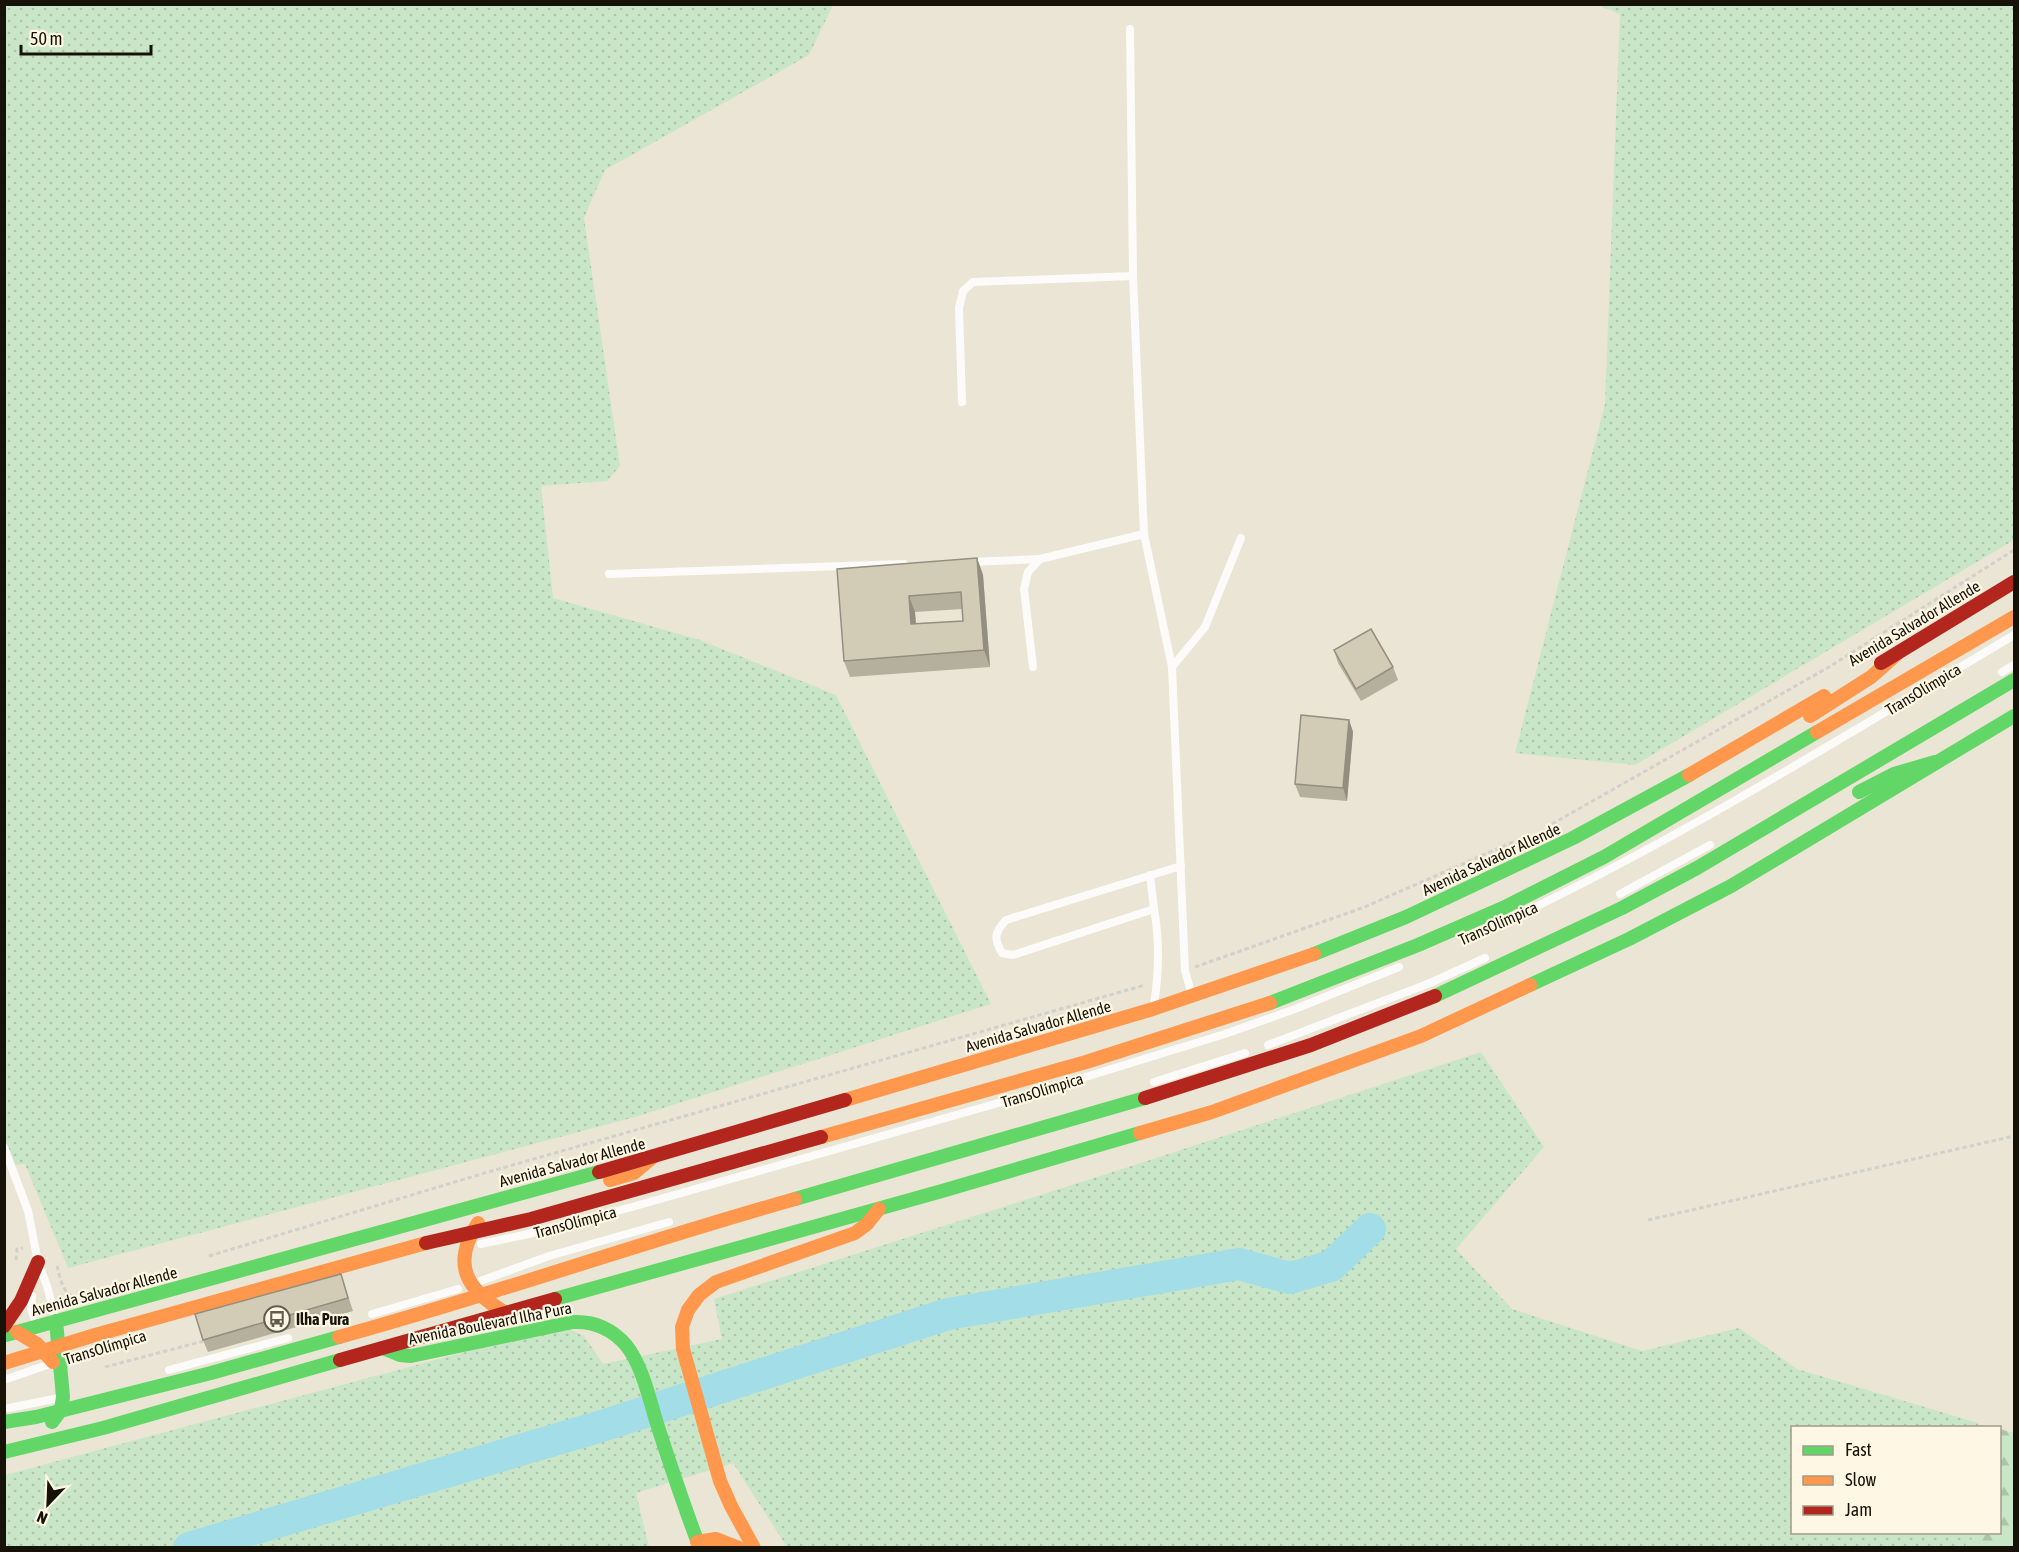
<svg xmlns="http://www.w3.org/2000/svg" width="2019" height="1552" font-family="'Asap Condensed',sans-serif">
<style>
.green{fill:url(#green-dots)}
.forest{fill:url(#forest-firs)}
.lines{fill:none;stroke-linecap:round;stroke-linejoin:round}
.river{stroke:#a2dde8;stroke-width:32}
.path{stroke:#d1d0cb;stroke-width:3;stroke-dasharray:4.5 3;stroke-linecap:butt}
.lane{stroke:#fcfbf9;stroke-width:8}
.fast{stroke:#63d668;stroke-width:14}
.slow{stroke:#ff974d;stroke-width:14}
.jam{stroke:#b3261e;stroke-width:14}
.wall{fill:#b5af9d;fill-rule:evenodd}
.shaded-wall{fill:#938f80}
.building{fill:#d2ccb7;stroke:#938f80;stroke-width:1.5;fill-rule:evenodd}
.labels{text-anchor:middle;stroke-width:4.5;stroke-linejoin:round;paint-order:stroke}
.street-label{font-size:16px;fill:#161207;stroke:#fdf7e4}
.poi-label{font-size:16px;font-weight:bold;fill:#161207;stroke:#fdf7e4;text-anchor:start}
</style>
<defs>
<pattern id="green-dots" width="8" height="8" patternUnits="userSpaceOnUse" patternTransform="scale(1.5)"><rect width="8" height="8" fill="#cae6c8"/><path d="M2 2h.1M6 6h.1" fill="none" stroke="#adc4aa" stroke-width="1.8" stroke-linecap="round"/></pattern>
<pattern id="forest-firs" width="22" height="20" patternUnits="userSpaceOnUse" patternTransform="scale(1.5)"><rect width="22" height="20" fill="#cae6c8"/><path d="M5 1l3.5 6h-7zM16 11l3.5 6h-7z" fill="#adc4aa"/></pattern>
</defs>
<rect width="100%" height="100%" fill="#eae5d4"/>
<g class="green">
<polygon points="5,5 833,5 809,55 605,170 584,218 620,466 607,481 541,486 553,598 700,640 836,695 991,1004 635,1117 68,1268 25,1164 5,1166"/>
<polygon points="1597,5 2014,5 2014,540 1635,765 1515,753 1605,404 1620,14"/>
<polygon points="1481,1052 1544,1147 1456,1249 1512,1309 1642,1351 1739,1328 1797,1369 1978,1423 1979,1427 1792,1428 1792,1532 1978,1533 1964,1547 787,1547 733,1463 636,1493 649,1547 647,1547 5,1548 5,1475 562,1326 584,1336 603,1364 722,1339 714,1299 1141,1163"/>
</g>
<polygon class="forest" points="2000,1429 2014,1433 2014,1547 1964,1547 1978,1533 2000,1532"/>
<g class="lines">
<polyline class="river" points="189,1548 605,1425 948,1314 1239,1264 1290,1278 1331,1266 1370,1229"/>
<g class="path">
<polyline points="1552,824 1829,667 2014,550"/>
<polyline points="1195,967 1362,908 1529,835"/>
<polyline points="1648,1220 2014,1136"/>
<polyline points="209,1256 488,1172 1145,985"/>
<polyline points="16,1260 17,1249 23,1248"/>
<path d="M57 1266C60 1277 62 1292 73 1296"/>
<polyline points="105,1367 204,1341"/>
</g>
<g class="lane">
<polyline points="1130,29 1133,276 1144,534 1172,667 1185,971 1192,995"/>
<polyline points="962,402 959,308 963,291 973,282 1133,276"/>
<polyline points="970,562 1040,559"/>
<polyline points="609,574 904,564"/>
<polyline points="1033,667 1024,589 1028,572 1040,559 1144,534"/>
<polyline points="1172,667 1205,627 1241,538"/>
<polyline points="2002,672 2014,665"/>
<path d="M1150 875 1154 909 1013 955 1002 953C993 938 995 932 1006 920L1181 866"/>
<polyline points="1620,894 1710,845"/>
<path d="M1523 913C1693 831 1853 731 2014 635"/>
<path d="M1154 1005C1159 972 1160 942 1154 909"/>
<polyline points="1268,1045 1430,983 1485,958"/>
<polyline points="1154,1082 1245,1053"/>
<polyline points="4,1147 28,1211 38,1262 47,1286 55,1316"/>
<polyline points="481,1244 533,1233 632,1207 1037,1092 1225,1034 1295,1009 1399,967"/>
<polyline points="475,1283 549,1256 669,1222"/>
<polyline points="32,1296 31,1309 37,1325"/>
<polyline points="372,1314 458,1289"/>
<polyline points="64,1359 119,1342"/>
<polyline points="169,1370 288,1338"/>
<polyline points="4,1380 47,1365"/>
<polyline points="9,1408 59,1398"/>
</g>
<g class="fast">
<polyline points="1859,792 1894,774 1935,762"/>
<polyline points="1314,954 1406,917 1573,838 1689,775"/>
<polyline points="1530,985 1629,939 1731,886 2014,716"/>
<polyline points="1435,996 1622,908 1697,868 2014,680"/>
<polyline points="1270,1003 1418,945 1503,908 1604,857 1817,732"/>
<polyline points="795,1199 1145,1098"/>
<polyline points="555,1299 942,1191 1140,1133"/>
<polyline points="6,1335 599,1172"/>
<path d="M383 1348 400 1355 411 1356 573 1322C594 1321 612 1329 626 1345 644 1368 650 1403 659 1430 672 1470 685 1509 700 1548"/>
<polyline points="4,1422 36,1417 211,1373 339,1337"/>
<polyline points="52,1422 61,1410 63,1397 56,1321"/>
<polyline points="4,1452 103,1428 340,1360"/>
</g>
<g class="slow">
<polyline points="1810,716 1871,677 1897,654"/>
<polyline points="1817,732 2014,617"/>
<polyline points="1689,775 1824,696"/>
<polyline points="845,1100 1153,1009 1314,954"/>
<polyline points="1140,1133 1212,1112 1421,1036 1530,985"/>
<polyline points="821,1137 1086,1062 1270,1003"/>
<polyline points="610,1180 634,1173 653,1157"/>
<path d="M478 1223C451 1264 466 1290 506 1313"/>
<polyline points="17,1332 37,1344 53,1362"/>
<path d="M339 1337C492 1295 642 1242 795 1199"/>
<polyline points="4,1363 95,1335 426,1243"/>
<polyline points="697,1542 716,1539 739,1548"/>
<polyline points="754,1548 731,1506 720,1481 683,1349 682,1327 688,1310 699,1295 716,1282 855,1233 867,1224 879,1209"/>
</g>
<g class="jam">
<polyline points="1881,663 2014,582"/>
<polyline points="1145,1098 1311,1045 1435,996"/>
<polyline points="599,1172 845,1100"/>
<polyline points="426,1243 531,1219 821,1137"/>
<polyline points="4,1326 21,1301 38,1262"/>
<polyline points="340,1360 555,1299"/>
</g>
</g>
<g class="wall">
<path d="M977 558 983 575 990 667 850 677 844 661 837 569ZM962 609 963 621 916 624 915 612Z"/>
<polygon points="1334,650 1393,667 1398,680 1361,701 1338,663"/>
<polygon points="1349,720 1353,732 1347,801 1300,797 1295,784"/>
<polygon points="341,1274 353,1311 208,1352 203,1340"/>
</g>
<g class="shaded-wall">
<polygon points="977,558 983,575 990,667 984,650"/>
<polygon points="909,596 915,612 917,641 911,624"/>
<polygon points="1349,720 1353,732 1347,801 1343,788"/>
</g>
<g class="building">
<path d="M977 558 984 650 844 661 837 569ZM961 592 963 621 911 624 909 596Z"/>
<polygon points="1371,629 1393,667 1356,689 1334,650"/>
<polygon points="1301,715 1349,720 1343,788 1295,784"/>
<polygon points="341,1274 348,1298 203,1340 195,1314"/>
</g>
<defs>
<g id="bus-ring" transform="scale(1.35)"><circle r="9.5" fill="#fdf7e4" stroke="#605c4f" stroke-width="1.5"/><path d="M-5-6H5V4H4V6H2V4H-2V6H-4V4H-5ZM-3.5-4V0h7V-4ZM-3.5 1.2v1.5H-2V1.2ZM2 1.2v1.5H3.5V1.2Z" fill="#605c4f"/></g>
</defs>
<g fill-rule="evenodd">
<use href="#bus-ring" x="277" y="1319"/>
</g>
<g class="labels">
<g class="street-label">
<text transform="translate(1914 623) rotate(-31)" y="6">Avenida Salvador Allende</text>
<text transform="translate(1923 689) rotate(-31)" y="6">TransOlímpica</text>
<text transform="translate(1491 859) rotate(-25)" y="6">Avenida Salvador Allende</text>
<text transform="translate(1498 923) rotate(-24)" y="6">TransOlímpica</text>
<text transform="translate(1038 1026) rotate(-16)" y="6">Avenida Salvador Allende</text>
<text transform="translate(1042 1090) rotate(-17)" y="6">TransOlímpica</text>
<text transform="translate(572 1162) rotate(-15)" y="6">Avenida Salvador Allende</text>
<text transform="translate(575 1222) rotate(-15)" y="6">TransOlímpica</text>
<text transform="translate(104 1291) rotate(-15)" y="6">Avenida Salvador Allende</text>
<text transform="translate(490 1323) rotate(-11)" y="6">Avenida Boulevard Ilha Pura</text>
<text transform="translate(105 1347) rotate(-17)" y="6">TransOlímpica</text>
</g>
<g class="poi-label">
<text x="296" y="1325">Ilha Pura</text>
</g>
</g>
<rect width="2019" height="1552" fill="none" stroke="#161207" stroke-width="12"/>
<rect x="1791" y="1426" width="210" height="108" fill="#fdf7e4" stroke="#a19b8c" stroke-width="1.5"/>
<rect x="1803" y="1446" width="30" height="9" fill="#63d668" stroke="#a19b8c" stroke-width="1.5"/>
<text x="1845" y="1456" font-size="18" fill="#161207">Fast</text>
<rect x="1803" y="1476" width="30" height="9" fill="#ff974d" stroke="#a19b8c" stroke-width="1.5"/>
<text x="1845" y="1486" font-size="18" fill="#161207">Slow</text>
<rect x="1803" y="1506" width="30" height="9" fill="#b3261e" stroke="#a19b8c" stroke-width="1.5"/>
<text x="1845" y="1516" font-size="18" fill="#161207">Jam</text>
<g transform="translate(48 1504) rotate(203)" stroke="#fdf7e4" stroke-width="4.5" paint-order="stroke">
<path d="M0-4.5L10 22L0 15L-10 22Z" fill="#161207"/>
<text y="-9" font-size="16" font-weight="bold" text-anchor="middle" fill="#161207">N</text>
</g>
<path d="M21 45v9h130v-9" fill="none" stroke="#161207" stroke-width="3"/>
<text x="30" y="45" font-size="18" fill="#161207" stroke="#fdf7e4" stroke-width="4.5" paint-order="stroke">50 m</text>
</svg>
